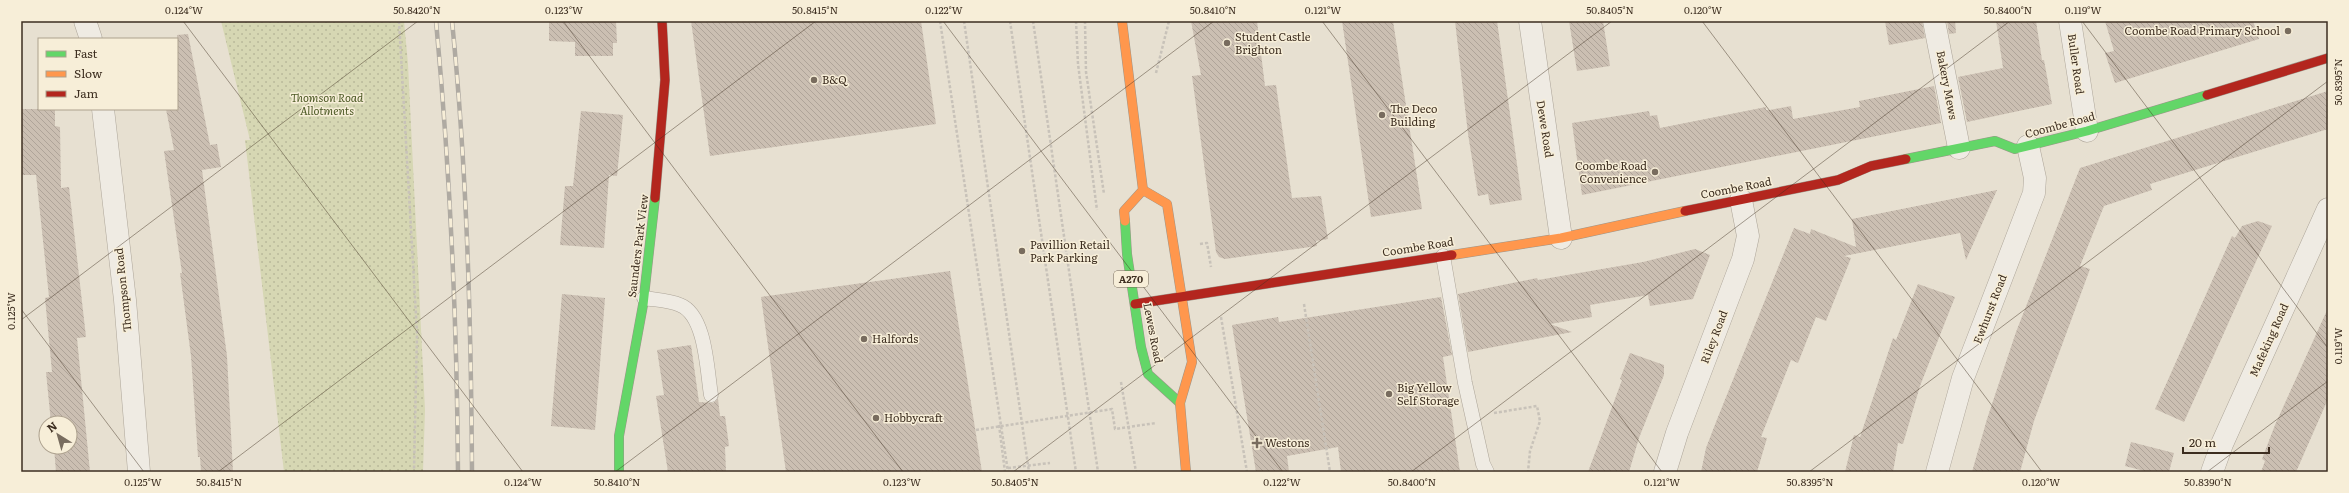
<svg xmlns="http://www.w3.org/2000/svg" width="2349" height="493" font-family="Literata,serif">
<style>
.green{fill:url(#green-dots)}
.building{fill:url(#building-back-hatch)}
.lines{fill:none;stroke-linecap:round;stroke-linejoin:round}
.lane-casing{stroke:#ada599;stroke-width:15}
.street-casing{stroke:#ada599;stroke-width:23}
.fast-casing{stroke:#9c958a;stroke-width:10}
.slow-casing{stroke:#9c958a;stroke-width:10}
.jam-casing{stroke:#9c958a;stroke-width:10}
.path{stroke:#c8c2b9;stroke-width:2.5;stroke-dasharray:3 2;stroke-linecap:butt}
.lane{stroke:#efebe3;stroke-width:14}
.street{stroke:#efebe3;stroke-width:22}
.fast{stroke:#63d668;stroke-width:9}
.slow{stroke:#ff974d;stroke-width:9}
.jam{stroke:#b3261e;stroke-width:9}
.rail-casing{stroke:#afaaa2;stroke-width:4.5}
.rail{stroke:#f7eed8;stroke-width:3;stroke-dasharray:9;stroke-linecap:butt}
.ticks{fill:none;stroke:#3d2e20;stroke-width:1;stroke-opacity:0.45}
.poi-dot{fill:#786c5e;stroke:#f7eed8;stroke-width:1.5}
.labels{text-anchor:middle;stroke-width:3;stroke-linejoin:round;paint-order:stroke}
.shield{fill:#f7eed8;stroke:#756857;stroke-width:1}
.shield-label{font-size:10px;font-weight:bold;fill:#3d2e20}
.poi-label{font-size:11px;fill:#3d2e20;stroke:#f7eed8;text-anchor:start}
.street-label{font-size:11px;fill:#3d2e20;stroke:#f7eed8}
.park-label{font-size:11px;font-style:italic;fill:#4d5a26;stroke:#f7eed8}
.neatline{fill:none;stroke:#3d2e20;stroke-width:1.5}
.ticks-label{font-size:10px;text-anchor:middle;fill:#3d2e20}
</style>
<defs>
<pattern id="green-dots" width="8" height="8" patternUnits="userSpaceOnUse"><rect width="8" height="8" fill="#d6d7b3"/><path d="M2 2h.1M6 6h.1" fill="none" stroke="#b9b99a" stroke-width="1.8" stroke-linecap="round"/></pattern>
<pattern id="building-back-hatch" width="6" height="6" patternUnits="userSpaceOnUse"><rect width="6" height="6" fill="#cbbfb2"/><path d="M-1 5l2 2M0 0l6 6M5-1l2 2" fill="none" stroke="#afa499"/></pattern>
</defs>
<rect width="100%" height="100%" fill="#e7e0d1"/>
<polygon class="green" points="221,21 404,21 408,64 425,410 423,472 284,472 245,140 250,140"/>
<g class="building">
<polygon points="549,21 616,21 617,43 613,43 613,56 575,56 575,42 549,41"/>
<polygon points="691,21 921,21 936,124 710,156"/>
<polygon points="1191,21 1257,21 1265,86 1276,85 1292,198 1321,196 1328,239 1316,241 1317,246 1225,259 1219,257 1216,252 1192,76 1201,75"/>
<polygon points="1342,21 1393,21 1422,209 1371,217"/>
<polygon points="1455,21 1497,21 1522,200 1490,205 1488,194 1478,196 1468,134"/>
<polygon points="1569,21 1603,21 1610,66 1577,71"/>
<polygon points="1885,21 1922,21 1925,38 1889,45"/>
<polygon points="1947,21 1955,21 1956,33 1949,34"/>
<polygon points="1996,21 2036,21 2042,60 2044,60 2052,104 1967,122 1958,77 2003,68"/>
<polygon points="2105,21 2253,21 2259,39 2115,83 2105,53 2114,51"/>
<polygon points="188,34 210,145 217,144 221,167 202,170 227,356 233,472 201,472 200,457 198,457 191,356 180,273 182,273 164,151 174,150 166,109 177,109 177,35"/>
<polygon points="1934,86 1941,123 1582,195 1572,123 1649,111 1650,116 1657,115 1660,128 1766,107 1766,110 1770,110 1791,106 1793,119 1860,107 1859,101"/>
<polygon points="2328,91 2328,129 2150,184 2152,190 2104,206 2080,266 2090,269 2034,421 2020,472 1972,472 1987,419 2016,332 2080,168"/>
<polygon points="21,109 55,109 55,126 60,127 61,188 69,187 86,337 77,338 90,472 56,472 54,447 70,447 70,423 51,423 46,372 52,372 45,298 49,297 36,175 21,175"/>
<polygon points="581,111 623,115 617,176 609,175 604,248 560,245 565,186 573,186"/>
<polygon points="1997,190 1966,260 1960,233 1844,256 1851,258 1826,321 1816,317 1798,363 1791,360 1761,437 1767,438 1757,472 1701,472 1706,448 1716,422 1794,228 1810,234 1811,229 1856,247 1852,219"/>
<polygon points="2258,221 2272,226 2184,422 2155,409 2232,236 2235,238 2242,226"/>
<polygon points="1695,249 1710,255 1693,299 1650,306 1648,295 1590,305 1592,317 1550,324 1572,332 1468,352 1458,294 1537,278 1538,280 1643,262"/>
<polygon points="950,271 982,472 786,472 761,297"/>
<polygon points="1918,284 1955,297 1920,386 1903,444 1898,443 1893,472 1845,472 1854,435 1860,437 1893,338 1896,340"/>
<polygon points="562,294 605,298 595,430 551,426"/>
<polygon points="1441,297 1452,355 1443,357 1460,472 1341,472 1338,447 1287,456 1289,472 1256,472 1232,325 1278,317 1279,322"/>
<polygon points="2328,308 2328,399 2296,472 2261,472 2265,461 2262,459 2275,425"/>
<polygon points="691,345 699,402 713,403 718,399 720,416 725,416 729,446 725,447 726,472 668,472 656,396 664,395 657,350"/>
<polygon points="1630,353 1664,365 1664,375 1639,438 1629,472 1588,472 1622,380 1620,379"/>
<polygon points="2131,442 2174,453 2169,472 2148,472 2125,466"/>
</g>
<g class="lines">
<g class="lane-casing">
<g id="lane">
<polyline points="1443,256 1465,383 1483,464 1487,472"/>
<path d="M644 298C656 300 669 300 680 305 706 315 707 371 711 395"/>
</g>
</g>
<g class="street-casing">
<g id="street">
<polyline points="85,21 91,39"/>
<polyline points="1530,21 1561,238"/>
<polyline points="1934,21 1959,148"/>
<polyline points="2070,21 2087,131"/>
<polyline points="103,109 125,300 139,472"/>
<polyline points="1665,472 1677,433 1743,259 1748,236 1741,200"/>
<polyline points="1937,472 1963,378 2034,193 2035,178 2028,146"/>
<polyline points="2212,472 2222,444 2328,209"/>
</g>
</g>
<g class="fast-casing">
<g id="fast">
<polyline points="1906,159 1995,141 2015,149 2087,131 2207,95"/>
<polyline points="1125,221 1127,254 1141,347 1148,374 1180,403"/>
<polyline points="619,472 619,436 643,305 655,198"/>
</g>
</g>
<g class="slow-casing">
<g id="slow">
<polyline points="1122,21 1143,190 1124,211 1125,221"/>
<polyline points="1143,190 1167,204 1192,362 1180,403 1186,472"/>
<polyline points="1452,255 1561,238 1685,211"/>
</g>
</g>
<g class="jam-casing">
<g id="jam">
<polyline points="2207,95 2328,58"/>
<polyline points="655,198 665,80 662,21"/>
<polyline points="1685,211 1838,180 1871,166 1906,159"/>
<polyline points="1135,304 1452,255"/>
</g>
</g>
<g class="path">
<polyline points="399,21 417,333 414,472"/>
<polyline points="940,21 1008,472"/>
<polyline points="964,21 1029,472"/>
<polyline points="1010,21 1076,472"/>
<polyline points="1033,21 1098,472"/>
<polyline points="1076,21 1078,64 1097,210"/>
<polyline points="1085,21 1086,72 1104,194"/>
<polyline points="1156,73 1169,21"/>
<polyline points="1200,244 1207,243 1211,267"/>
<polyline points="1304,304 1330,472"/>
<polyline points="1221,317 1247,472"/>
<polyline points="1121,382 1136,472"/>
<polyline points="1494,413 1537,406 1540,421 1530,451 1528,472"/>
<polyline points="999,425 1005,472"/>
<polyline points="976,430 1112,409 1115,429 1156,423"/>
<polyline points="1008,468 1050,463"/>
</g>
<use href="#lane" class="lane"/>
<use href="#street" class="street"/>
<use href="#fast" class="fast"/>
<use href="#slow" class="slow"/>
<use href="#jam" class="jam"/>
<g class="rail-casing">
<g id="rail">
<path d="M436 21C450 171 457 321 458 472"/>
<path d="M452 21C467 171 471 321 472 472"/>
</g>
</g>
<use href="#rail" class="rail"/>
</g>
<path class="ticks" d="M183 21 523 472M563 21 903 472M943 21 1283 472M1322 21 1662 472M1702 21 2042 472M2082 21 2328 348M21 309 144 472M21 320 418 21M218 472 816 21M615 472 1214 21M1013 472 1612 21M1411 472 2010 21M1809 472 2328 81M2207 472 2328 381"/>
<g class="poi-dot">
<circle cx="2288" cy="31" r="4"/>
<circle cx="1227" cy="43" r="4"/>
<circle cx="814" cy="80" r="4"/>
<circle cx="1382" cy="115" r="4"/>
<circle cx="1655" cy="172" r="4"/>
<circle cx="1022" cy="251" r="4"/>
<circle cx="864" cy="339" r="4"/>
<circle cx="1389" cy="394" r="4"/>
<circle cx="876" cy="418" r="4"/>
<path d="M1255 437h4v4h4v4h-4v4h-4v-4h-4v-4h4z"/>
</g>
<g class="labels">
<rect class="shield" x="1114" y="271" width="34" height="16" rx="3"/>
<g class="shield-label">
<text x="1131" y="283">A270</text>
</g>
<g class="poi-label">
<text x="2280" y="35" text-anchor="end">Coombe Road Primary School</text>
<text x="1235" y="41">Student Castle<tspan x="1235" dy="13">Brighton</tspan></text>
<text x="822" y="84">B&amp;Q</text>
<text x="1390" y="113">The Deco<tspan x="1390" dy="13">Building</tspan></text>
<text x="1647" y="170" text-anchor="end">Coombe Road<tspan x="1647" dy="13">Convenience</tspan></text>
<text x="1030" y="249">Pavillion Retail<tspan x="1030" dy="13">Park Parking</tspan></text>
<text x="872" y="343">Halfords</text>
<text x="1397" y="392">Big Yellow<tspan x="1397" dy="13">Self Storage</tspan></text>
<text x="884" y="422">Hobbycraft</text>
<text x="1265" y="447">Westons</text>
</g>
<g class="street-label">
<text transform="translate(2076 64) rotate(82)" y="4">Buller Road</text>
<text transform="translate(1947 85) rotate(79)" y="4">Bakery Mews</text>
<text transform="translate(2060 125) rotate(-15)" y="4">Coombe Road</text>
<text transform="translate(1545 129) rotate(81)" y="4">Dewe Road</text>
<text transform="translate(1736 188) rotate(-11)" y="4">Coombe Road</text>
<text transform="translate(638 246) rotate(-83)" y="4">Saunders Park View</text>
<text transform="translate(1418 247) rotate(-9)" y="4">Coombe Road</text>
<text transform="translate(123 290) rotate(-96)" y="4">Thompson Road</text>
<text transform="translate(1990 309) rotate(-69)" y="4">Ewhurst Road</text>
<text transform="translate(1153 333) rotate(79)" y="4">Lewes Road</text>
<text transform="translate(1714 337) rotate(-69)" y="4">Riley Road</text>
<text transform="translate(2269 340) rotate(-66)" y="4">Mafeking Road</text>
</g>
<g class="park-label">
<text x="327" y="102">Thomson Road<tspan x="327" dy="13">Allotments</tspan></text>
</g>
</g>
<rect width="2349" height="493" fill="none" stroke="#f7eed8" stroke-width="44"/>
<rect x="38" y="38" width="140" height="72" fill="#f7eed8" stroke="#ada18e"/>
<rect x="46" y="51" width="20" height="6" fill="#63d668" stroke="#ada18e"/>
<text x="74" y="58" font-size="12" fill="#3d2e20">Fast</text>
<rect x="46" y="71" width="20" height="6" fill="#ff974d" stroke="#ada18e"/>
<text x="74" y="78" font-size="12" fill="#3d2e20">Slow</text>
<rect x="46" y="91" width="20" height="6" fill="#b3261e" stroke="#ada18e"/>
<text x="74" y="98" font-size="12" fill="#3d2e20">Jam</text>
<g transform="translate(58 435) rotate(323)"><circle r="19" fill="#f7eed8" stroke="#ada18e"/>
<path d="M0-3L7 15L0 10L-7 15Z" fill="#786c5e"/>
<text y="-6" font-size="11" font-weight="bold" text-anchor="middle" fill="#3d2e20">N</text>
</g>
<path d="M2183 447v6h86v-6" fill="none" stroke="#3d2e20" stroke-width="2"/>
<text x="2189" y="447" font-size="12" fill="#3d2e20" stroke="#f7eed8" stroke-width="3" paint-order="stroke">20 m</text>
<rect x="22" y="22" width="2305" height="449" class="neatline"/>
<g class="ticks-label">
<text x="184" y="14">0.124°W</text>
<text x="417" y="14">50.8420°N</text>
<text x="564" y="14">0.123°W</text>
<text x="815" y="14">50.8415°N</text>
<text x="944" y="14">0.122°W</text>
<text x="1213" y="14">50.8410°N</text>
<text x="1323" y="14">0.121°W</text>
<text x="1610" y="14">50.8405°N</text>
<text x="1703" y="14">0.120°W</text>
<text x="2008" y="14">50.8400°N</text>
<text x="2083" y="14">0.119°W</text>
<text transform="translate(2338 82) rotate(-90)" y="4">50.8395°N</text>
<text transform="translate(11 311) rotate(-90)" y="4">0.125°W</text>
<text transform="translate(2338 346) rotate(-90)" y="4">0.119°W</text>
<text x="143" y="486">0.125°W</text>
<text x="219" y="486">50.8415°N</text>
<text x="523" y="486">0.124°W</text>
<text x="617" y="486">50.8410°N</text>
<text x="902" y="486">0.123°W</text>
<text x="1015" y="486">50.8405°N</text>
<text x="1282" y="486">0.122°W</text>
<text x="1412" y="486">50.8400°N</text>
<text x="1662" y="486">0.121°W</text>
<text x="1810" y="486">50.8395°N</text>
<text x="2041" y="486">0.120°W</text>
<text x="2208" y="486">50.8390°N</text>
</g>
</svg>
